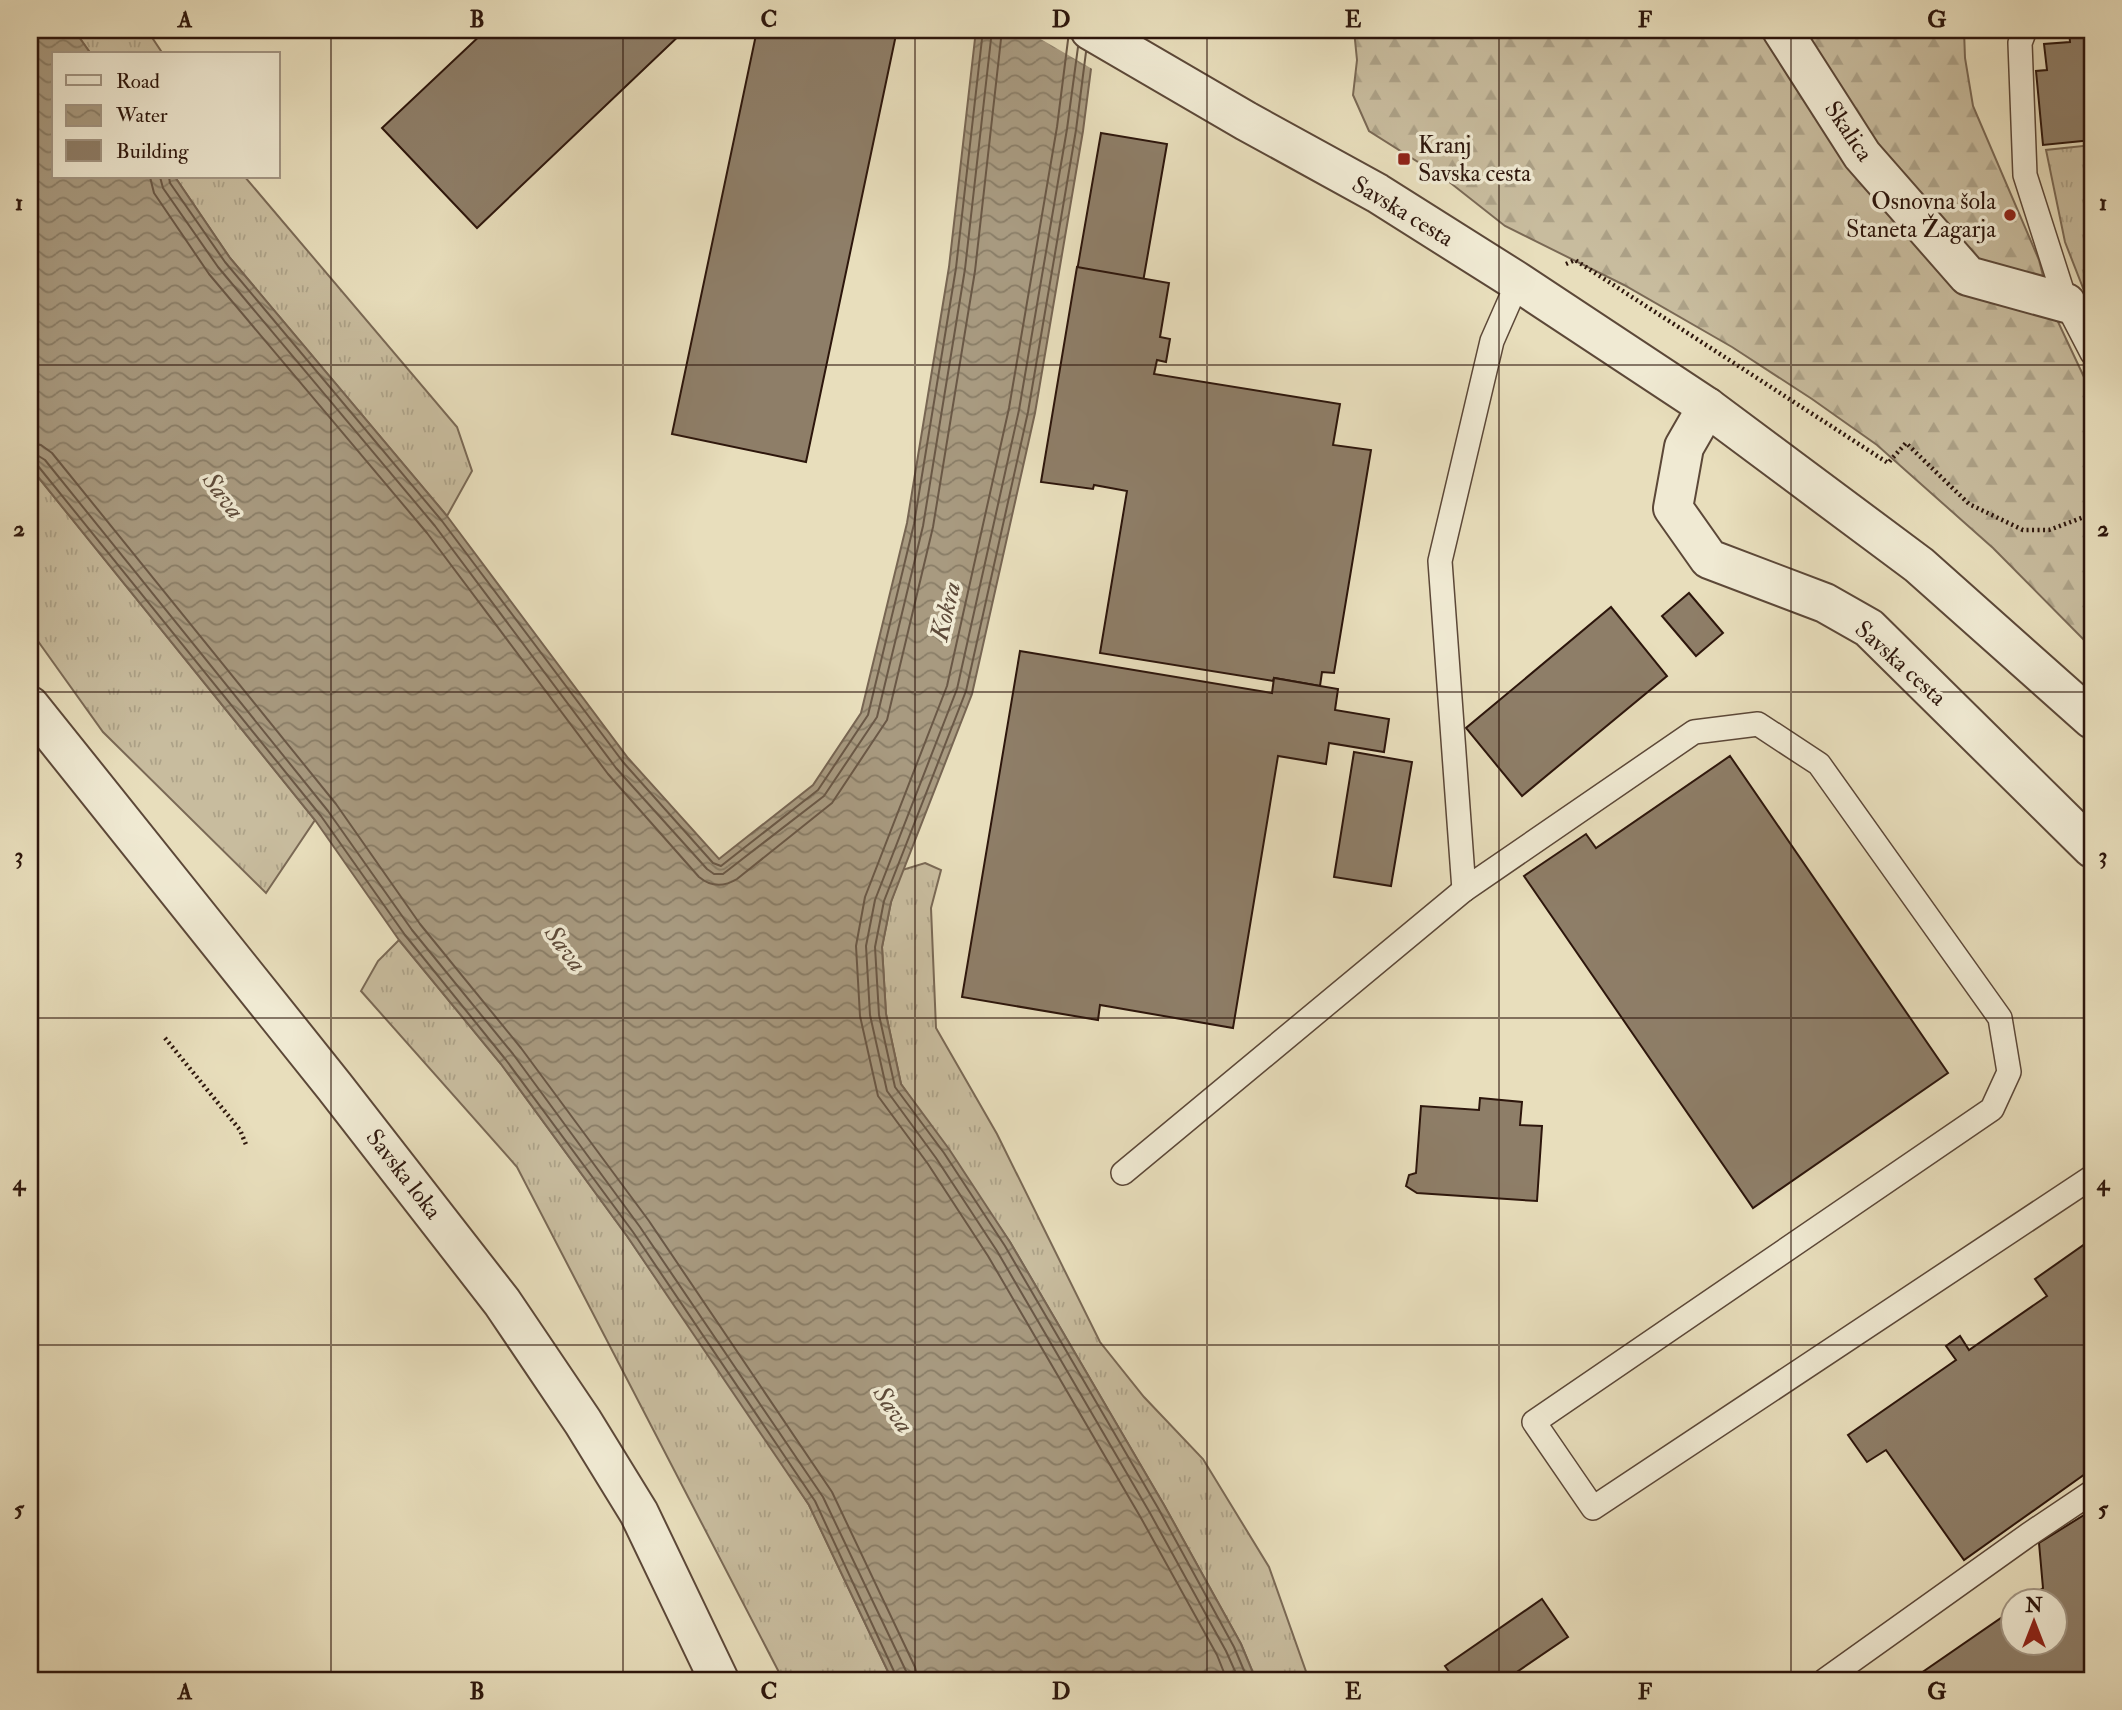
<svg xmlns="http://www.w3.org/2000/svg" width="2122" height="1710" font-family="'IM FELL Double Pica',serif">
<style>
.grass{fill:url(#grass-tufts);stroke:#7a6955;stroke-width:2}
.forest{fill:url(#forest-firs);stroke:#7a6955;stroke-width:2}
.water{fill:url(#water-waves);stroke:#776552;stroke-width:2}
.pier{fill:#e8debc}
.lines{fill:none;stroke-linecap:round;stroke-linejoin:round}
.shore{stroke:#6a5846;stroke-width:2}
.building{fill:#8e7e68;stroke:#2d160c;stroke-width:2}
.lane-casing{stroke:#5c4838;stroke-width:26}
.street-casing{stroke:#5c4838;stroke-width:42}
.path{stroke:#2d160c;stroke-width:4.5;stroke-dasharray:2 3.5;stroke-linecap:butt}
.lane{stroke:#f0ead3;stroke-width:23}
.street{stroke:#f0ead3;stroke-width:38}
.grid{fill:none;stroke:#2d160c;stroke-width:2;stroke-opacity:0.55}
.poi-dot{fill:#8f2418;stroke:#f0ead3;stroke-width:2.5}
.labels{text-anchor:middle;stroke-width:7;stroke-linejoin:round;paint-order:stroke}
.street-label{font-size:24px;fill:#2d160c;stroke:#f0ead3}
.poi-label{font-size:24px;fill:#2d160c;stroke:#f0ead3;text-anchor:start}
.water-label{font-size:26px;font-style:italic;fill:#5e4b3a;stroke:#f0ead3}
.neatline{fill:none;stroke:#2d160c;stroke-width:2.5}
.grid-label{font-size:23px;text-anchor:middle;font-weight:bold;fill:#2d160c}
</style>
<defs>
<pattern id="grass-tufts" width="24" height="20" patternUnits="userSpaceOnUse" patternTransform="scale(1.75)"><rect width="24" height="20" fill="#c8bc9e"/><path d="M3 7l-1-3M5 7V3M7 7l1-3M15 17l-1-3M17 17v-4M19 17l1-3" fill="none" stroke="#aca187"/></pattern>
<pattern id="forest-firs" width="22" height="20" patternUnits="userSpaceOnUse" patternTransform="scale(1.75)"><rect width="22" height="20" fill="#c8bc9e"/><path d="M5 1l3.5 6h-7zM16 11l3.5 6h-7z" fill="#aca187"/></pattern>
<pattern id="water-waves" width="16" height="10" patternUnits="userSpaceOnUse" patternTransform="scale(1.75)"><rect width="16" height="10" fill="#a89a80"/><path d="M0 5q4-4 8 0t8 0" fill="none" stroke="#897d67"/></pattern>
</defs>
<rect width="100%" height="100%" fill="#e8debc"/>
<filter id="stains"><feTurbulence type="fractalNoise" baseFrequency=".00286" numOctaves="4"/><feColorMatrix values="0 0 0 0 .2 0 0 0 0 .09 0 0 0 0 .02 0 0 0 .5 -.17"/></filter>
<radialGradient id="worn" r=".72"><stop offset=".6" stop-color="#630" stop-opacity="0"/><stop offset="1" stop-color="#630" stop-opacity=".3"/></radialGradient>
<g class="grass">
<polygon points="74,30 147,30 163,54 91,54"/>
<polygon points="2092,145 2092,311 2065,242 2046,150"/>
<polygon points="175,177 245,177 457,427 472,471 447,516 230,258"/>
<polygon points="30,467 315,820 266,893 103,732 30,630"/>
<polygon points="925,863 941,870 931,908 936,1028 997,1134 1100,1342 1144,1397 1203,1459 1269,1567 1309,1680 1256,1680 1241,1644 1164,1505 1010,1242 901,1084 886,1014 882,947 891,902 902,870"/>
<polygon points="399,940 501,1064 627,1236 758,1426 809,1505 892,1680 783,1680 517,1167 361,991 378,961"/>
</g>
<polygon class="forest" points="1354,30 1964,30 1965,58 1973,106 2039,260 2051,307 2092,394 2092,648 1993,548 1877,445 1812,399 1732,347 1624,285 1505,226 1448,181 1369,131 1353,95 1357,60"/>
<polygon class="water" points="30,30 74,30 91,54 54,54 54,177 175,177 230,258 447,516 628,758 719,859 813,785 861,713 907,523 949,267 976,30 1096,30 1083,131 1035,413 972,694 891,902 882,947 886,1014 901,1084 949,1149 1010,1242 1164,1505 1241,1644 1256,1680 892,1680 809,1505 627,1236 501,1064 399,940 315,820 30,467"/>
<polygon class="pier" points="1025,30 1100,30 1094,70"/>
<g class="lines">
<g class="shore">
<polyline points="1069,32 1057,127 1009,408 947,686 865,897 856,946 860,1016 878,1096 928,1164 988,1256 1141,1518 1217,1655 1227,1680"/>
<polyline points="1078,47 1067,129 1019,410 957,689 875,900 866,946 870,1015 887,1091 936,1158 997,1251 1150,1513 1226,1651 1239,1680"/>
<polyline points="1086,52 1076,130 1028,412 966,691 884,901 875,947 879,1015 895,1087 944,1153 1005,1246 1158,1508 1234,1647 1248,1680"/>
<path d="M150 177 154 193 209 274 427 533 608 774 699 877C711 887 724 887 737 879L832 803 887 720 933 527 975 271 1002 30"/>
<polyline points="160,177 163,188 218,267 435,526 616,768 707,869 714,874 723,874 824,796 877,717 923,526 965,269 992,30"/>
<polyline points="169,177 170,183 225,262 442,521 623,762 713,863 721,866 818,790 868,715 914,524 956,268 983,30"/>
<polyline points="30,444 41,445 52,453 336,804 420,924 521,1048 649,1221 832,1492 915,1667 918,1680"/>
<polyline points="30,454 37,455 45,460 328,811 412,930 513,1054 640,1227 823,1497 906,1671 907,1680"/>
<polyline points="30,463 38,466 321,816 405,935 506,1060 633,1232 815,1501 898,1680"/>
</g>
</g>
<g class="building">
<polygon points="486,30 685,30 477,228 382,128"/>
<polygon points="757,30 897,30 806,462 672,434"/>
<polygon points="2069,30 2092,30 2092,140 2043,145 2036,71 2047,70 2044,44 2070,42"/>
<polygon points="1101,133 1167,144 1143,282 1077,271"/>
<polygon points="1077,267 1169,283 1160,337 1170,339 1166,362 1157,360 1154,374 1340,404 1333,445 1371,450 1334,673 1322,672 1320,686 1274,678 1273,681 1100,653 1127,491 1094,485 1093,489 1041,482"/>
<polygon points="1689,593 1723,633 1696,656 1662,616"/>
<polygon points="1611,607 1667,676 1522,796 1466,728"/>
<polygon points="1020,651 1272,693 1274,678 1320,686 1338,689 1335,710 1389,719 1384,752 1329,743 1326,764 1278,756 1233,1028 1100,1005 1098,1020 962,997"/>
<polygon points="1354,752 1412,762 1391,886 1334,877"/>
<polygon points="1730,756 1948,1073 1753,1208 1524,876 1586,834 1596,848"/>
<polygon points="1480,1098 1522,1102 1520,1125 1542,1126 1537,1201 1417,1193 1406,1186 1409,1175 1416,1173 1421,1106 1479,1110"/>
<polygon points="2092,1239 2092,1469 1964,1560 1886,1450 1867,1462 1848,1435 1956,1360 1946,1346 1960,1336 1969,1350 2047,1296 2035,1279"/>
<polygon points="2092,1510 2092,1680 1911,1680 2014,1609 2014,1644 2056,1644 2056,1602 2024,1602 2043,1588 2039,1543"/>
<polygon points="1542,1599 1568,1637 1505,1680 1455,1680 1445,1666"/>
</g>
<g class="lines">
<g class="lane-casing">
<g id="lane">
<polyline points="2025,30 2020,43 2025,175 2066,303 2092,353"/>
<polyline points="1518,282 1492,341 1440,561 1464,890 1694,732 1758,724 1819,764 2000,1018 2009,1072 1992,1109 1534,1422 1593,1508 2092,1177"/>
<polyline points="1123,1173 1464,890"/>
<polyline points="1825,1680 2028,1535 2092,1492"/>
</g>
</g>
<g class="street-casing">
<g id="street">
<polyline points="1090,30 1246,121 1377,193 1518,282 1707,407 1919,565 2092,719"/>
<polyline points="1782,30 1862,155 1968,276 2066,303"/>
<polyline points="1707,407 1684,447 1673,508 1709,559 1825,603 1869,628 2092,848"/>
<polyline points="30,706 334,1086 502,1302 583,1422 639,1513 719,1680"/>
</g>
</g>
<g class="path">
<polyline points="1566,264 1575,260 1888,463 1906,443 1969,504 2023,530 2049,530 2092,514"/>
<polyline points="165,1038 240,1130 247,1147"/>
</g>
<use href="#lane" class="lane"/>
<use href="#street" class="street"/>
</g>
<path class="grid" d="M331 30V1680M623 30V1680M915 30V1680M1207 30V1680M1499 30V1680M1791 30V1680M30 365H2092M30 692H2092M30 1018H2092M30 1345H2092"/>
<g class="poi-dot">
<rect x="1397" y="152" width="14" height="14" rx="3.5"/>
<circle cx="2010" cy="215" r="7"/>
</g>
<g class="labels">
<g class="street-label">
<text transform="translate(1849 131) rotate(56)" y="8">Skalica</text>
<text transform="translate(1403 211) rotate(31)" y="8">Savska cesta</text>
<text transform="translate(1901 663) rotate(42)" y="8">Savska cesta</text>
<text transform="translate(404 1174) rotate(52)" y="8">Savska loka</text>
</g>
<g class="poi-label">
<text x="1418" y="153">Kranj<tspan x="1418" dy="28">Savska cesta</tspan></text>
<text x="1996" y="209" text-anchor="end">Osnovna šola<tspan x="1996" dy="28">Staneta Žagarja</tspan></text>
</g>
<g class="water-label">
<text transform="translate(224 495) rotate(53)" y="9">Sava</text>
<text transform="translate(945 611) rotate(-77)" y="9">Kokra</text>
<text transform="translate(566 948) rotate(53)" y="9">Sava</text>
<text transform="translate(894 1409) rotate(56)" y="9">Sava</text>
</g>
</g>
<rect width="2122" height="1710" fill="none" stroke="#e8debc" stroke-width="77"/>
<rect x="52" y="52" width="228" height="126" fill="#f0ead3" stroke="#a29583" stroke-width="2"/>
<rect x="66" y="75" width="35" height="10" fill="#f0ead3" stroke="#a29583" stroke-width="2"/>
<text x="116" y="88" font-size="21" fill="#2d160c">Road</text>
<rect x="66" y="105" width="35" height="21" fill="url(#water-waves)" stroke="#a29583" stroke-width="2"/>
<text x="116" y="122" font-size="21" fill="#2d160c">Water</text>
<rect x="66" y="140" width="35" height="21" fill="#8e7e68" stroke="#a29583" stroke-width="2"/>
<text x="116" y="158" font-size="21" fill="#2d160c">Building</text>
<g transform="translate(2034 1622)"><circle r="33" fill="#f0ead3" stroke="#a29583" stroke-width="2"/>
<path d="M0-5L12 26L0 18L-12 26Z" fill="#8f2418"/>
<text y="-10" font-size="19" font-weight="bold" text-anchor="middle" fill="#2d160c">N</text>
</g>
<rect x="38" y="38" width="2046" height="1634" class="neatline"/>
<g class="grid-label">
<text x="185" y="27">A</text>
<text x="477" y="27">B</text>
<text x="769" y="27">C</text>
<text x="1061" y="27">D</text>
<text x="1353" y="27">E</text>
<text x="1645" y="27">F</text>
<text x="1937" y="27">G</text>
<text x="19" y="210">1</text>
<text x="2103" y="210">1</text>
<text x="19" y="536">2</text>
<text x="2103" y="536">2</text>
<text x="19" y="863">3</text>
<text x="2103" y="863">3</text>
<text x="19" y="1190">4</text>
<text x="2103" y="1190">4</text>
<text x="19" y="1516">5</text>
<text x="2103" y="1516">5</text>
<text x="185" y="1699">A</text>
<text x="477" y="1699">B</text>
<text x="769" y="1699">C</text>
<text x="1061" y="1699">D</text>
<text x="1353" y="1699">E</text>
<text x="1645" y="1699">F</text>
<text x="1937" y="1699">G</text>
</g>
<rect width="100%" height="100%" filter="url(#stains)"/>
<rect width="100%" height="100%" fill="url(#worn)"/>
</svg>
